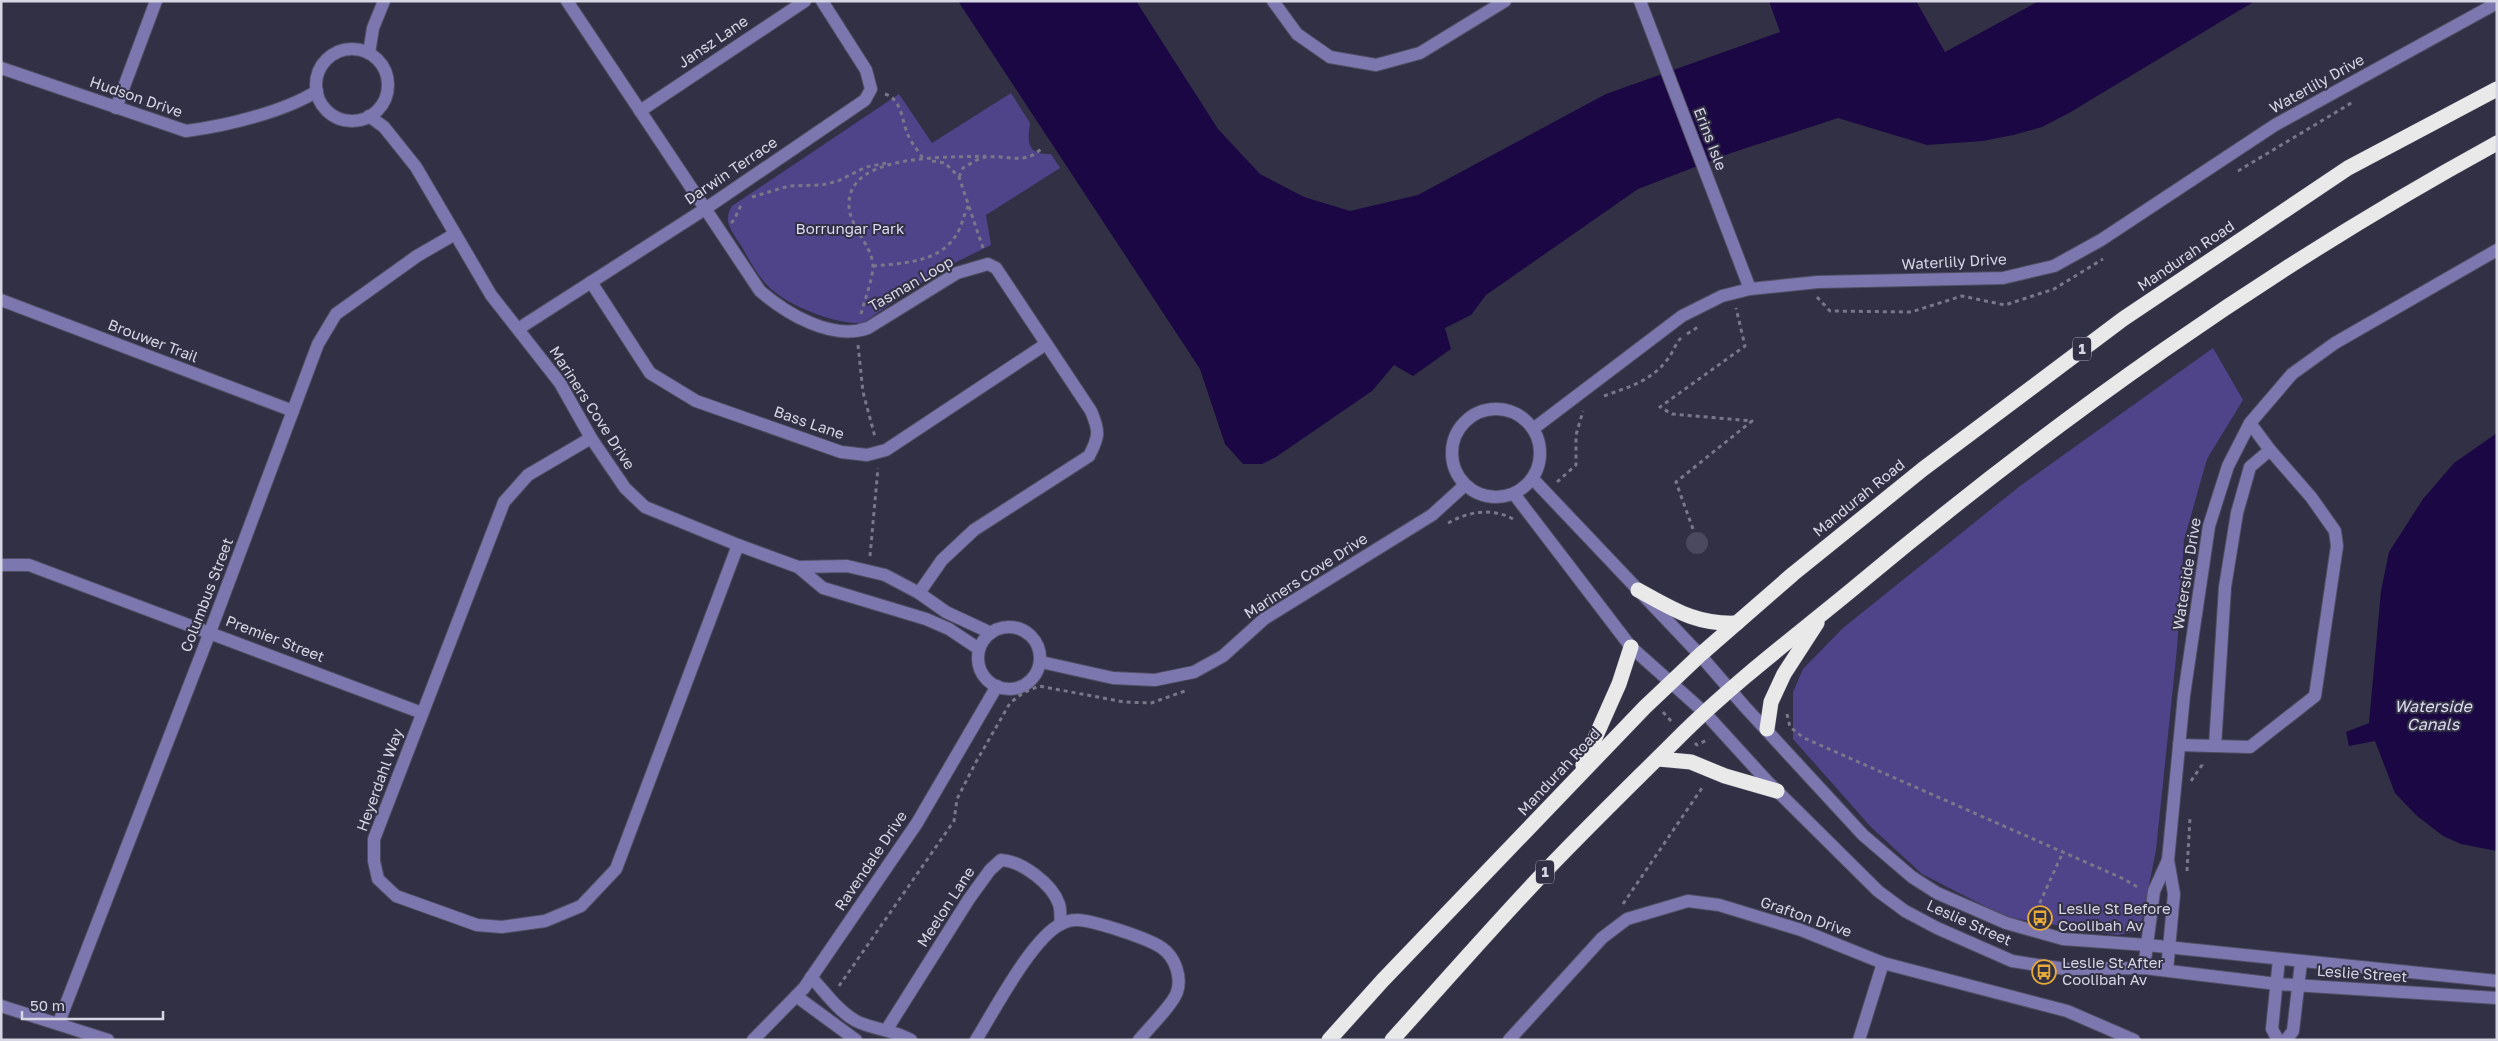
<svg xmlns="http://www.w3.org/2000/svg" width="2498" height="1041" font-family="'Golos Text',sans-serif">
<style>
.green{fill:#4f438a}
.water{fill:#1a0744}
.building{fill:#4a495f}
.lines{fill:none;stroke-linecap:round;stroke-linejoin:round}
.minor-casing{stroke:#504e62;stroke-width:14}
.highway-casing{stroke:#504e62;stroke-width:16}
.path{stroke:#797789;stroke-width:3;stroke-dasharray:4 4;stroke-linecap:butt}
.minor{stroke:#7d77b0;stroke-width:12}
.highway{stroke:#e9e9e9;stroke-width:15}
.labels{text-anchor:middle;stroke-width:4;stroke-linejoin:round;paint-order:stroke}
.shield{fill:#323045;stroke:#a6a4b4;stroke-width:1}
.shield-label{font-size:14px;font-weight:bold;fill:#d7d6e4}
.street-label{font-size:15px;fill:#d7d6e4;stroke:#323045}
.park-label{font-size:15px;fill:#dcdaf2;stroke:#323045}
.poi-label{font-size:15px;fill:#d7d6e4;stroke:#323045;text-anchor:start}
.water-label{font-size:16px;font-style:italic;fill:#dbdaf1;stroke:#323045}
</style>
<rect width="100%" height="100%" fill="#323045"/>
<g class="green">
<path d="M1011 93 1030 123C1027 142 1027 155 1051 154L1060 168 986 215 991 245 940 270 863 323C836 325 786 305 768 286 756 274 748 257 740 244 732 232 722 220 732 206L899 94 932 143Z"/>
<polygon points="2213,348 2243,400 2207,459 2184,540 2177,648 2156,850 2140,930 2118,935 2006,917 1922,874 1871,827 1793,739 1793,692 1803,669 1843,628 2020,486"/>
</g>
<g class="water">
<polygon points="958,1 1136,1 1218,129 1260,174 1304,197 1350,211 1418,195 1606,94 1780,32 1769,1 1916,1 1945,52 2039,1 2255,1 2069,113 2042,127 2013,135 1983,141 1927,145 1838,118 1731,153 1638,189 1486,295 1471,315 1445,328 1451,349 1413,376 1394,365 1372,391 1276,457 1262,464 1243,464 1225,444 1200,369"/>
<polygon points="2497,433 2497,851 2461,844 2443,836 2416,815 2395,793 2375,741 2349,746 2346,732 2369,723 2381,591 2389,552 2423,499 2454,463"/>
</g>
<circle class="building" cx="1697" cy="543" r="11"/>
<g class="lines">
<g class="minor-casing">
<g id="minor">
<path d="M567 1 760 291C787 314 832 341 868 328L957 273 988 264 996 268 1091 411C1100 432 1099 437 1089 456L974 530 942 560 919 593"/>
<polyline points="1273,1 1297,34 1330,57 1376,65 1420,53 1505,1"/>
<polyline points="1640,1 1750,289"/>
<circle cx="352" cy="85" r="36"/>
<polyline points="369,53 373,28 384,1"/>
<path d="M1 68 186 131C225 126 284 112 317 91"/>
<polyline points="116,108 156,1"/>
<polyline points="640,111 805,1"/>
<polyline points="369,116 384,127 416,167 491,295 560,383 591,438 625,488 645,507 738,545 798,567 823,588 926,619 949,629 979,649"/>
<polyline points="591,282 650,373 696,401 841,452 867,455 886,450 1046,344"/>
<polyline points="1,300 293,411"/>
<polyline points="518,329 705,209 865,100 871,89 866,70 822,1"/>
<circle cx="1496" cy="453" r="44"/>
<polyline points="1533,429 1682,316 1722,296 1750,289 1818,282 2003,278 2054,266 2101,240 2275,125 2497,3"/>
<polyline points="591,438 528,475 504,502 374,839 374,861 378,879 396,896 477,925 502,927 545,921 581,906 616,869 738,545"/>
<polyline points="1533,479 1700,655 1745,707 1863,835 1912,877 1937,893 2006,923 2063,939 2147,945 2497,981"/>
<polyline points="1514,494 1631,647 1705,713 1767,781 1878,891 1905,911 1937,928 2012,961 2037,965 2067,969 2144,968 2277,984 2497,998"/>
<polyline points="1,565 29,565 422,713"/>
<polyline points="798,567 847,566 885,575 919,593 946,612 991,633"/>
<circle cx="1009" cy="658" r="31"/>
<polyline points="1041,662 1113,678 1155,680 1194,672 1223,656 1264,619 1432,515 1465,485"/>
<polyline points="2179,745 2250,747 2315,696 2337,546 2335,531 2311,497 2270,450 2250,423"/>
<polyline points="2215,746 2225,587 2237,513 2250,467 2270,450"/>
<polyline points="2144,968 2154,891 2168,860"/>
<polyline points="2167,970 2174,894 2168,860 2184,695 2209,526 2228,466 2250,423 2292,374 2335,343 2497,250"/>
<path d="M811 977C825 992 838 1011 856 1021 874 1030 892 1029 911 1040"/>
<polyline points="796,996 856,1040"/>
<polyline points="1,1006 108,1040"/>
<polyline points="59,1022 210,632 318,344 336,314 417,256 455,234"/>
<path d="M887 1029 969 899 990 870 1001 860C1022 861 1052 884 1059 904 1061 910 1060 918 1061 924"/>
<polyline points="753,1040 804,988 917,823 997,686"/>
<path d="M976 1040C994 1011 1032 938 1061 924 1065 922 1071 920 1076 920 1090 919 1150 939 1162 948 1175 957 1182 977 1177 992 1174 1003 1148 1029 1139 1040"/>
<polyline points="1509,1040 1602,938 1627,919 1688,901 1719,905 1801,930 1883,963 2067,1011 2134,1040"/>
<polyline points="1859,1040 1883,963"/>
<polyline points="2278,1040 2272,1029 2279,959"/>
<polyline points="2286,1040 2293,1031 2301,962"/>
</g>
</g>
<g class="highway-casing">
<g id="highway">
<path d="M1638 590C1673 609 1696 625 1737 623"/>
<polyline points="1767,729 1771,702 1784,674 1817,623"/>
<polyline points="1659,759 1691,762 1725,776 1777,791"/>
<polyline points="1583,765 1619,684 1631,647"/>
<polyline points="1329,1040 1383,980 1645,707 1700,655 1793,574 1923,469 2123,319 2348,168 2497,89"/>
<path d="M1392 1040C1440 987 1488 932 1537 880 1584 830 1635 781 1684 732 1737 680 1797 635 1854 588 2056 419 2265 270 2497 143"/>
</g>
</g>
<g class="path">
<path d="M885 94C902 99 902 122 908 135 912 144 919 152 924 160"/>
<polyline points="932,161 945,163 959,177 984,251"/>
<polyline points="2238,171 2353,102"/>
<path d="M959 177 963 168C970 164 980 157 988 157 1009 155 1024 165 1041 149"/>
<polyline points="752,197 789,186 822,185 838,181 866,167 887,163"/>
<polyline points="731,223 734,220 742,203"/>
<path d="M873 266C904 263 943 263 959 230 963 222 964 213 969 205"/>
<polyline points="1817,297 1830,311 1911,312 1962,296 2005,305 2054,289 2103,259"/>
<path d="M861 314C864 302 873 278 873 266 872 245 850 228 849 206 846 152 951 158 986 156"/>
<polyline points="1687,334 1698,327"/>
<polyline points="858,345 863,392 875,437"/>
<path d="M1604 396C1628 387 1650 382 1667 360 1673 353 1675 344 1681 338"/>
<polyline points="1557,482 1576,465 1576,435 1583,411"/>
<path d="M1448 523C1468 512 1490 507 1513 519"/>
<polyline points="1693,529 1676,482 1752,421 1672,414 1660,407 1745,346 1736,308"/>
<polyline points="870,556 878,468"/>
<polyline points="1663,712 1672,722"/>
<polyline points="1787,714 1790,727 1804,738 2124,879 2139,888"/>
<polyline points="1695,743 1697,745 1709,739"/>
<polyline points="2191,781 2202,765 2202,761"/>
<polyline points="2187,871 2190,818"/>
<polyline points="1623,904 1704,785"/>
<polyline points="2040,918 2037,909 2063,852"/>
<polyline points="839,986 954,821 957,799 976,762 1010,703 1023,693 1039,686 1124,702 1151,703 1185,691"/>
</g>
<use href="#minor" class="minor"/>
<use href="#highway" class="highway"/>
</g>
<defs>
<g id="bus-ring" transform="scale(1.25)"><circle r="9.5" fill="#323045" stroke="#e9ab38" stroke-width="1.5"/><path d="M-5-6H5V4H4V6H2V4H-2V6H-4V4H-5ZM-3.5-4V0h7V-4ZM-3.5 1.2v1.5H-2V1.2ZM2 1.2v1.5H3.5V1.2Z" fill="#e9ab38"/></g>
</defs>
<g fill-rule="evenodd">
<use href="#bus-ring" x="2040" y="918"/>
<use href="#bus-ring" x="2044" y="972"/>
</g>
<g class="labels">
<g class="shield">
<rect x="2073" y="337.5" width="18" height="23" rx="4"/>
<rect x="1536" y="860.5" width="18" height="23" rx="4"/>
</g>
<g class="shield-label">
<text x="2082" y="354">1</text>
<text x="1545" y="877">1</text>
</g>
<g class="street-label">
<text transform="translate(713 42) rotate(-34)" y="5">Jansz Lane</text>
<text transform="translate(2317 84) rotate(-29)" y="5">Waterlily Drive</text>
<text transform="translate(136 97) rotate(19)" y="5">Hudson Drive</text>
<text transform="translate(1710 139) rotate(69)" y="5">Erins Isle</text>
<text transform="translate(731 171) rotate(-34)" y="5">Darwin Terrace</text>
<text transform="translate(2186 256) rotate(-34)" y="5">Mandurah Road</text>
<text transform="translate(1954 262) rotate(-3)" y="5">Waterlily Drive</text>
<text transform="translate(911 284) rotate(-30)" y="5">Tasman Loop</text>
<text transform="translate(153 341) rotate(21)" y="5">Brouwer Trail</text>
<text transform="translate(592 408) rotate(57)" y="5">Mariners Cove Drive</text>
<text transform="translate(809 423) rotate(19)" y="5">Bass Lane</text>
<text transform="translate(1859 498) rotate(-39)" y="5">Mandurah Road</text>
<text transform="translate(2187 574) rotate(-81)" y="5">Waterside Drive</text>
<text transform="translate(1306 576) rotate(-33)" y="5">Mariners Cove Drive</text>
<text transform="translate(207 595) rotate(-69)" y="5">Columbus Street</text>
<text transform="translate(275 639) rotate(21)" y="5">Premier Street</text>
<text transform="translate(1559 772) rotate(-47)" y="5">Mandurah Road</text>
<text transform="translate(380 780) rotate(-70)" y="5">Heyerdahl Way</text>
<text transform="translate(871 861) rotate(-56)" y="5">Ravendale Drive</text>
<text transform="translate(946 907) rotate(-57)" y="5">Meelon Lane</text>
<text transform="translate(1806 917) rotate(19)" y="5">Grafton Drive</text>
<text transform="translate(1969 923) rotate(24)" y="5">Leslie Street</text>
<text transform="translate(2362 974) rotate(4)" y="5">Leslie Street</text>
</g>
<g class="park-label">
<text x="850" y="234">Borrungar Park</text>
</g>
<g class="poi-label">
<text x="2058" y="914">Leslie St Before<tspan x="2058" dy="17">Coolibah Av</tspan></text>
<text x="2062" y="968">Leslie St After<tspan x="2062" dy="17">Coolibah Av</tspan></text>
</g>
<g class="water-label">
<text x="2433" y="712">Waterside<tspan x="2433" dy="18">Canals</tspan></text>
</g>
</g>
<rect width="2498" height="1041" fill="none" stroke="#d7d6e4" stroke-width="5"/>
<path d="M22 1011v8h141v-8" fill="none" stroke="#d7d6e4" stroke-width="2.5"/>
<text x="30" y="1011" font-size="15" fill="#d7d6e4" stroke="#323045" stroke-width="4" paint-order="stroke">50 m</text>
</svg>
